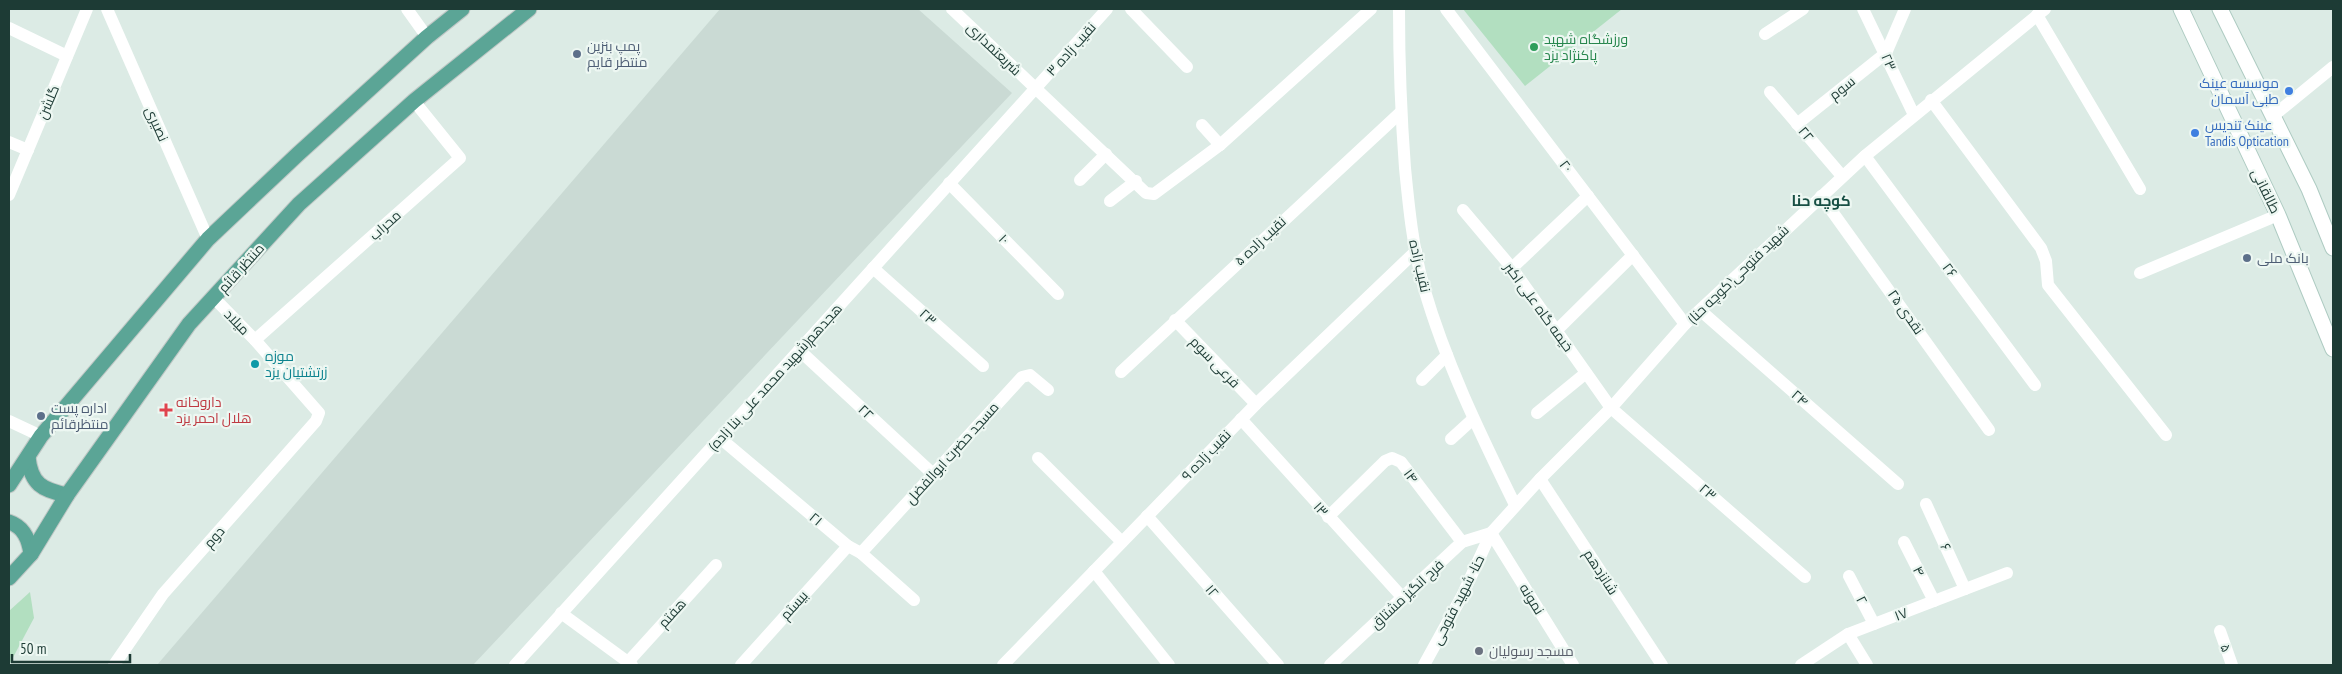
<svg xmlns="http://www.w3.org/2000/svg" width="2342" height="674" font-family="'PT Sans Narrow',Cairo,sans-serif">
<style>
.built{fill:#cadad4}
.green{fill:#b2dfc0}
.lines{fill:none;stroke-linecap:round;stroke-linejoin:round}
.secondary-casing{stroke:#aecbc2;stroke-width:17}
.primary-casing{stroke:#c0c8c6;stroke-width:17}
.minor{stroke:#fff;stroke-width:12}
.secondary{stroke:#fff;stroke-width:15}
.primary{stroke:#5ba596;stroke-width:15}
.leisure-dot{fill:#2e9e5b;stroke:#edf7f2;stroke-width:2}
.service-dot{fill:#5c6f8a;stroke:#edf7f2;stroke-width:2}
.shop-dot{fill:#3f7fe0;stroke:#edf7f2;stroke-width:2}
.culture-dot{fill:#0f9aa8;stroke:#edf7f2;stroke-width:2}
.health-dot{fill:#e0444e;stroke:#edf7f2;stroke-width:2}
.worship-dot{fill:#6b7280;stroke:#edf7f2;stroke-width:2}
.labels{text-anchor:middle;stroke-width:4.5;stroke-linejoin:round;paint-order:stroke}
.leisure-label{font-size:14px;fill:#27864d;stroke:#edf7f2;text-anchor:start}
.service-label{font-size:14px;fill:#4e5e75;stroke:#edf7f2;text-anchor:start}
.street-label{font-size:14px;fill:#1d3b35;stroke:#edf7f2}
.shop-label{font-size:14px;fill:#366cbe;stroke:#edf7f2;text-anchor:end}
.culture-label{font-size:14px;fill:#0d838f;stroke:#edf7f2;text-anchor:start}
.health-label{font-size:14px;fill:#be3a42;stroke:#edf7f2;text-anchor:start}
.worship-label{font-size:14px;fill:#5b616d;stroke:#edf7f2;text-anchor:start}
.neighbourhood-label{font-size:15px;font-weight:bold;fill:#174f44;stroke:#edf7f2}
</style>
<rect width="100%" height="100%" fill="#dcebe5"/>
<polygon class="built" points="720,9 918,9 1012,93 473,665 157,665"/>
<g class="green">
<polygon points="1463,9 1622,9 1525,86"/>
<polygon points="30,592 34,618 9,665 9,611"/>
</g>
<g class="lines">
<g class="secondary-casing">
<g id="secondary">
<polyline points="2181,9 2278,215 2333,349"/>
<polyline points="2220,9 2309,189 2333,248"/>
</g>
</g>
<g class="primary-casing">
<g id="primary">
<path d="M28 457C31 484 42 490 67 495"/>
<polyline points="9,485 41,436 208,239 298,154 427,37 462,9"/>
<path d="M9 522C24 527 29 539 31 554"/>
<polyline points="9,578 31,554 67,495 189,324 299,204 414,101 529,9"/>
</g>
</g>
<g class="minor">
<polyline points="107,9 208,239"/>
<polyline points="407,9 427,37"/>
<polyline points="952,9 1146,193 1154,194 1220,145 1371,9"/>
<polyline points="1131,9 1187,67"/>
<path d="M1399 9C1399 62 1401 115 1405 168 1409 209 1413 249 1424 288 1446 364 1481 435 1515 505"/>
<polyline points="1446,9 1685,324"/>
<polyline points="1863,9 1914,115"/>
<polyline points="2037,15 2140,189"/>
<polyline points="9,28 67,56"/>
<polyline points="1765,34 1803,9"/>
<polyline points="1770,92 1842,176"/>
<polyline points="1931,100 2041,248 2046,261 2048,285 2166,435"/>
<polyline points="2273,116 2333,67"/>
<polyline points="1797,124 1886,53 1905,9"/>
<polyline points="1202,125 1220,145"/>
<polyline points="9,142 28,150"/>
<polyline points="1865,156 2035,385"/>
<polyline points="1080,180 1106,154"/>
<polyline points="949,183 1058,294"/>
<polyline points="9,195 87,9"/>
<polyline points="1821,196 1989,430"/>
<polyline points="1110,201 1136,181"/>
<polyline points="1463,210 1512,268 1611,408 1805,577"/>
<polyline points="873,268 983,366"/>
<polyline points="1512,268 1588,196"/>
<polyline points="2140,273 2278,215"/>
<polyline points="1701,311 1898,484"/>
<polyline points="1175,320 1256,404"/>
<polyline points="1556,331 1633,255"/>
<polyline points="255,340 460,158 414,101"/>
<polyline points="799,350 933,474"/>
<polyline points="1121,372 1401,112"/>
<polyline points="1422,380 1447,355"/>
<polyline points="1537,413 1586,373"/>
<polyline points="1241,419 1403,598"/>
<polyline points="9,421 41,436"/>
<polyline points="720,438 848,546 861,553 914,600"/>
<polyline points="1451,439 1473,419"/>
<polyline points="1038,458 1122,542"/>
<polyline points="1540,479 1662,665"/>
<polyline points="1926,504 1965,589"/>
<polyline points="1147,516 1278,665"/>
<polyline points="1328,517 1385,461 1392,458 1401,462 1462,542"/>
<polyline points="1491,533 1573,665"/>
<polyline points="1904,542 1934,601"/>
<polyline points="861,553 1022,377 1030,375 1048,390"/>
<polyline points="1094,571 1169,665"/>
<polyline points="1849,576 1874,624"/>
<polyline points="561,613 632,665"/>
<polyline points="2220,631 2232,665"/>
<polyline points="1848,634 1867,665"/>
<polyline points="628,662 716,565"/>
<polyline points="114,665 163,594 316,421 319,413 255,340 214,298"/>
<polyline points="515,665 1107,9"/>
<polyline points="741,665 848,546"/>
<polyline points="1003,665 1256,404 1416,251"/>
<polyline points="1330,665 1462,542 1491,533"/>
<polyline points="1424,665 1462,596 1491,533 1540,479 1611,408 1685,324 1865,156 2045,9"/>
<polyline points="1801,665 1848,634 2007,573"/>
</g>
<use href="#secondary" class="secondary"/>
<use href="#primary" class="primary"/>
</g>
<circle class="leisure-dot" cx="1534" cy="47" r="5"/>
<g class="service-dot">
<circle cx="577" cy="54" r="5"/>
<circle cx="2247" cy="258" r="5"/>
<circle cx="41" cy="416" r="5"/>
</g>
<g class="shop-dot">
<circle cx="2289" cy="91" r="5"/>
<circle cx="2195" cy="133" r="5"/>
</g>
<circle class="culture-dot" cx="255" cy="364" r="5"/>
<path class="health-dot" d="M163.5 402.5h5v5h5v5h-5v5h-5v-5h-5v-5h5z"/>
<circle class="worship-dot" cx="1479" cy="651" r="5"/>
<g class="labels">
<g class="leisure-label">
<text x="1544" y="44">ورزشگاه شهید<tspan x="1544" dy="16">پاکنژاد یزد</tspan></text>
</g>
<g class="service-label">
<text x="587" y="51">پمپ بنزین<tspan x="587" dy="16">منتظر قایم</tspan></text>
<text x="2257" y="263">بانک ملی</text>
<text x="51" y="413">اداره پست<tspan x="51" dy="16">منتظرقائم</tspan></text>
</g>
<g class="street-label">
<text transform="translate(994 49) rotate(44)" y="5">شریعتمداری</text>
<text transform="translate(1071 49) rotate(-48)" y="5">نقیب زاده ۳</text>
<text transform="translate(1889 62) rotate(67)" y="5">۲۳</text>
<text transform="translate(1842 88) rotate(-39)" y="5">سوم</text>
<text transform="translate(48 102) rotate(-67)" y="5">گلشن</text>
<text transform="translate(157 124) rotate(66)" y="5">نصیری</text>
<text transform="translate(1806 134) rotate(50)" y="5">۲۲</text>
<text transform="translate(1566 166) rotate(53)" y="5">۲۰</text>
<text transform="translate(2266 191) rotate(64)" y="5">طالقانی</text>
<text transform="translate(385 225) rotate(-42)" y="5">محراب</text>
<text transform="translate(1004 239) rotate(46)" y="5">۱۰</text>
<text transform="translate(1260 241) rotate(-43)" y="5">نقیب زاده ۵</text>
<text transform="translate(1420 266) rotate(77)" y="5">نقیب زاده</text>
<text transform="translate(241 268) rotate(-48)" y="5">منتظر قائم</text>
<text transform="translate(1950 270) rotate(53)" y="5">۲۶</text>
<text transform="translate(1738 274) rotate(-44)" y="5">(کوچه حنا)شهید فتوحی</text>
<text transform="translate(1539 307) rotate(54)" y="5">خیمه گاه علی اکبر</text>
<text transform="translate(1906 312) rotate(55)" y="5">۲۵ نقدی</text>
<text transform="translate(928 317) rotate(42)" y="5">۲۳</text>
<text transform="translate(237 322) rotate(46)" y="5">میلاد</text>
<text transform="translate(1215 362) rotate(46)" y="5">فرعی سوم</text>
<text transform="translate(775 377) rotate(-48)" y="5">هجدهم(شهید محمد علی بنا زاده)</text>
<text transform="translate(1800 398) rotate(41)" y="5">۲۴</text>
<text transform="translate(866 412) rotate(43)" y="5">۲۲</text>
<text transform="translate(952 453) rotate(-48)" y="5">مسجد حضرت ابوالفضل</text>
<text transform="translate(1206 455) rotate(-46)" y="5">نقیب زاده ۹</text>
<text transform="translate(1411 476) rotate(53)" y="5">۱۴</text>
<text transform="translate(1708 492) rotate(41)" y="5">۲۳</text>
<text transform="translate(1321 509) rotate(48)" y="5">۱۳</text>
<text transform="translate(816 519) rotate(40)" y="5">۲۱</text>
<text transform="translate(214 537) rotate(-49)" y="5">دوم</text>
<text transform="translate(1946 547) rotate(66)" y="5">۶</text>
<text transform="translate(1919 571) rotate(63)" y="5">۴</text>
<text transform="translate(1601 572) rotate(57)" y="5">شانزدهم</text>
<text transform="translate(1212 591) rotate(49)" y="5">۱۲</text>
<text transform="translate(1407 594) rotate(-43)" y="5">فرح انگیز مشتاق</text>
<text transform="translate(1532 599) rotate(58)" y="5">نمونه</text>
<text transform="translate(1458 600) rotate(-63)" y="5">حنا- شهید فتوحی</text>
<text transform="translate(1862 600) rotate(63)" y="5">۲</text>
<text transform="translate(794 605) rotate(-48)" y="5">بیستم</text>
<text transform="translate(672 613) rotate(-48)" y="5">هفتم</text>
<text transform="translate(1901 614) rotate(-21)" y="5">۱۷</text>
<text transform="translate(2226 648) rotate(71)" y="5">۵</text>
</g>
<g class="shop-label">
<text x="2279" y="88">موسسه عینک<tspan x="2279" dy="16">طبی آسمان</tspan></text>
<text x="2205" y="130" text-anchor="start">عینک تندیس<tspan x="2205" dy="16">Tandis Optication</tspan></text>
</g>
<g class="culture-label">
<text x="265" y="361">موزه<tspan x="265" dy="16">زرتشتیان یزد</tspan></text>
</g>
<g class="health-label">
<text x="176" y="407">داروخانه<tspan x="176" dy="16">هلال احمر یزد</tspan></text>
</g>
<g class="worship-label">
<text x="1489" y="656">مسجد رسولیان</text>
</g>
<g class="neighbourhood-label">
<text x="1821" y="206">کوچه حنا</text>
</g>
</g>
<rect width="2342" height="674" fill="none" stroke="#1d3b35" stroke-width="20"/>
<path d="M12 654v8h118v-8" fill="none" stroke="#1d3b35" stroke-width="2.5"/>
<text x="20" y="654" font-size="15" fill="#1d3b35" stroke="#edf7f2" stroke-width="4" paint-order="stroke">50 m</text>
</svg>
